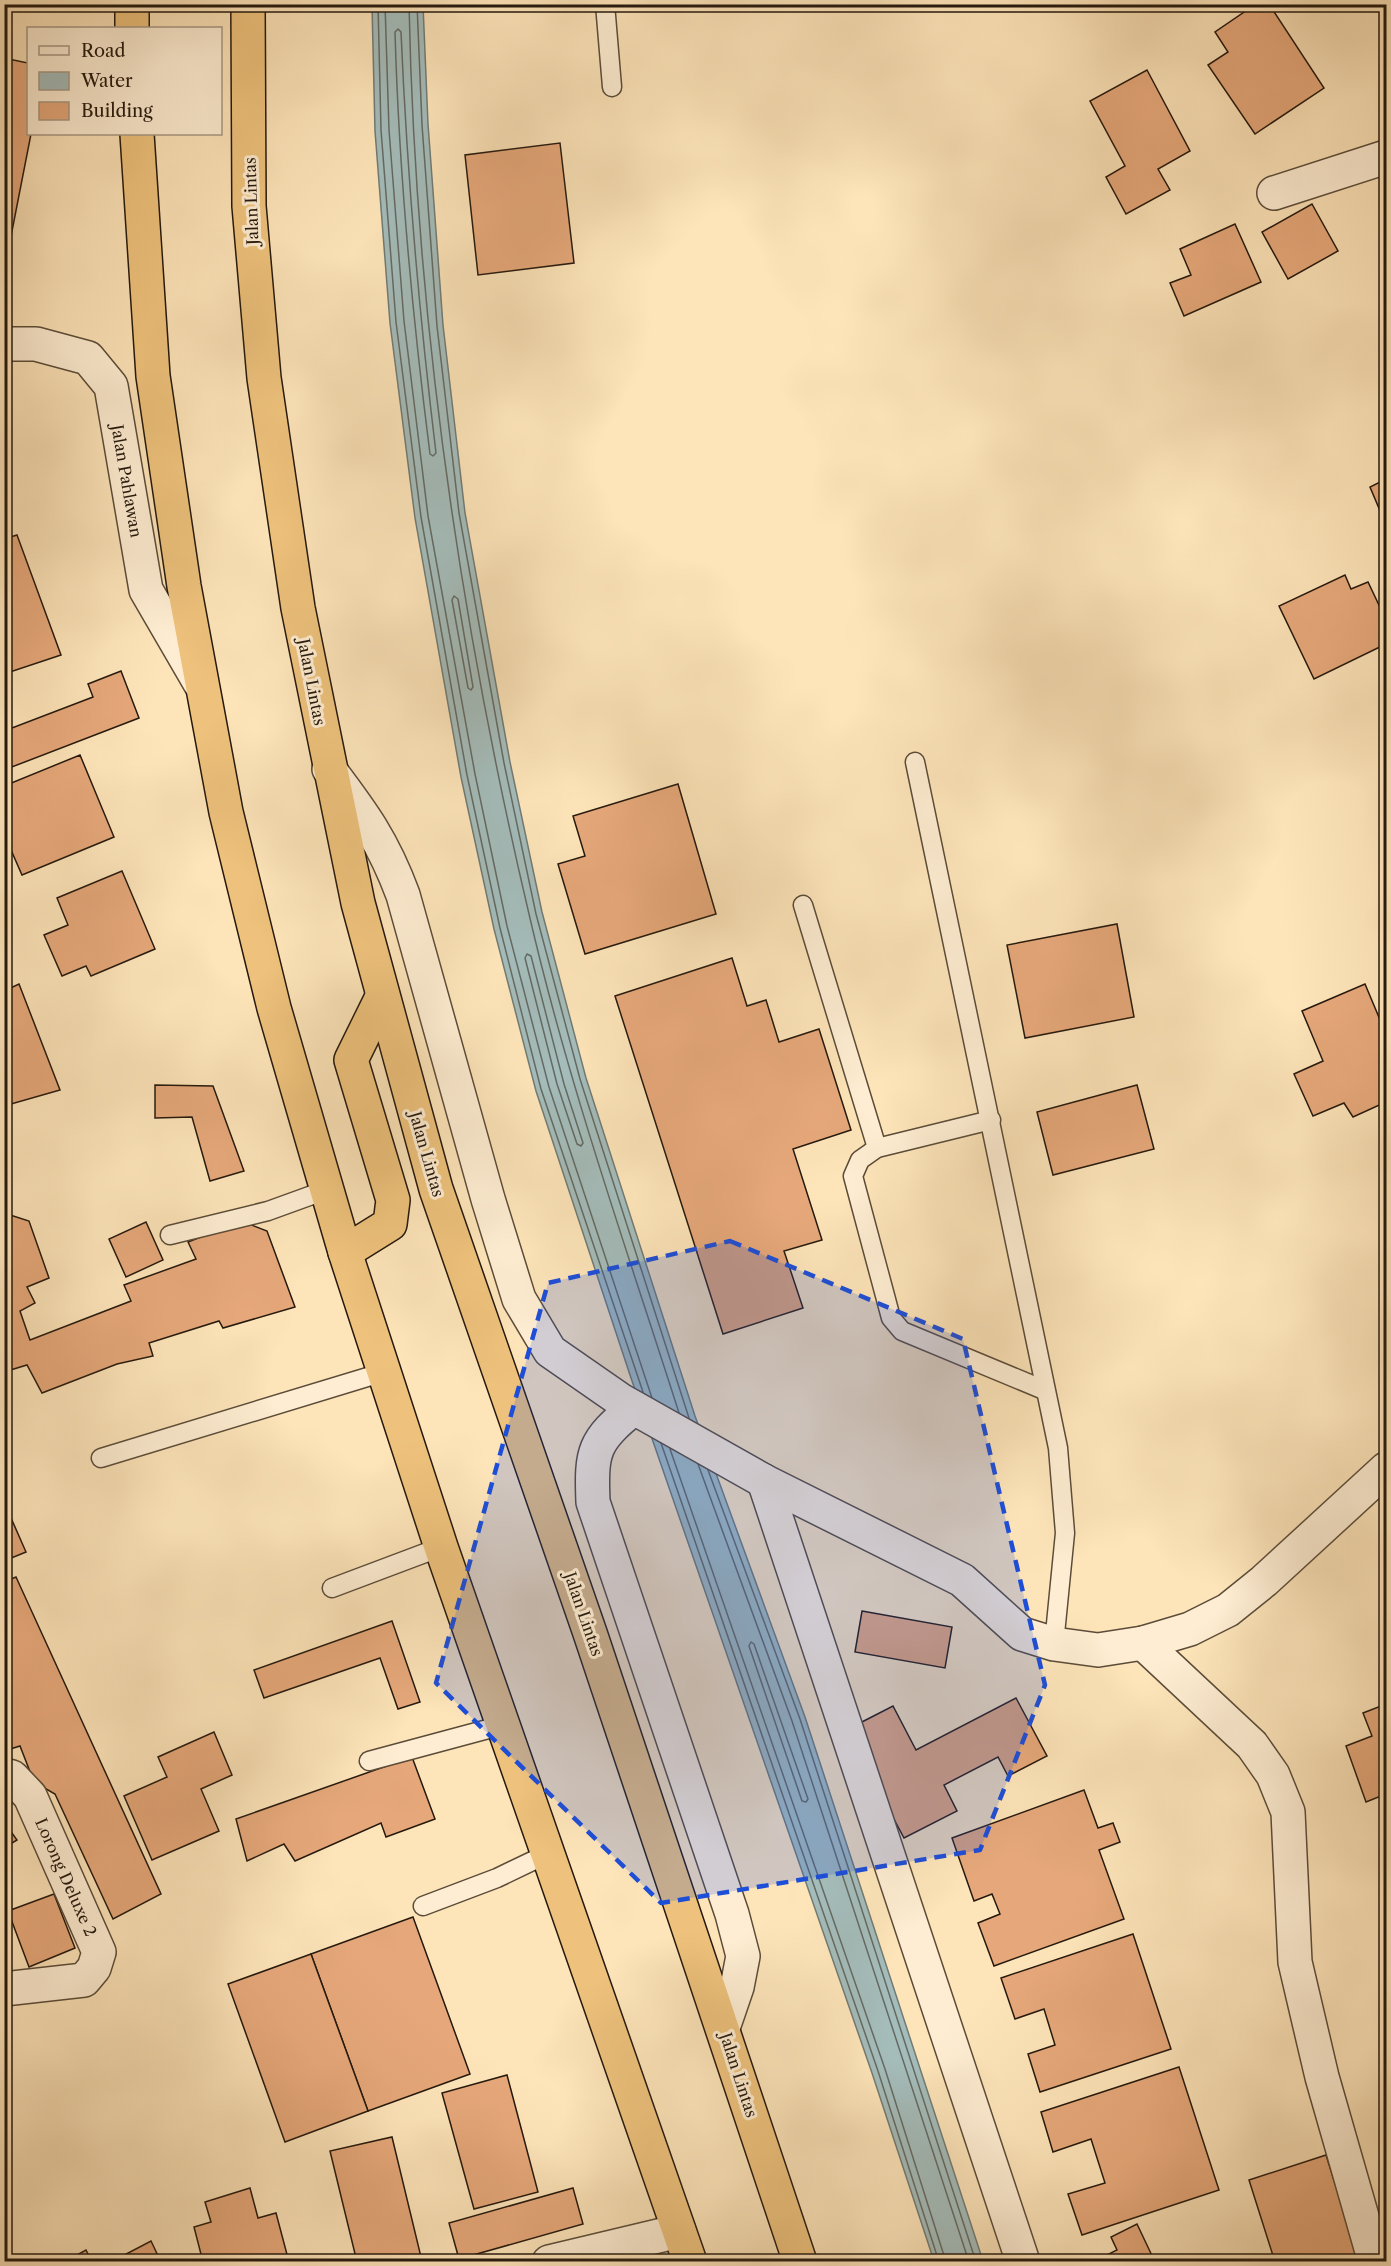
<svg xmlns="http://www.w3.org/2000/svg" width="1391" height="2266" font-family="'Libre Caslon Text',serif">
<style>
.water{fill:#a4bcba;stroke:#717b75;stroke-width:1.5}
.lines{fill:none;stroke-linecap:round;stroke-linejoin:round}
.shore{stroke:#646a64;stroke-width:1.5}
.building{fill:#e6a87a;stroke:#25190e;stroke-width:1.5}
.service-casing{stroke:#5b4c39;stroke-width:21}
.minor-casing{stroke:#5b4c39;stroke-width:36}
.tertiary-casing{stroke:#5b4c39;stroke-width:36}
.trunk-casing{stroke:#25190e;stroke-width:36}
.service{stroke:#feedd2;stroke-width:18}
.minor{stroke:#feedd2;stroke-width:33}
.tertiary{stroke:#feedd2;stroke-width:33}
.trunk{stroke:#eec27c;stroke-width:33}
.marked{fill:#1d4ed8;fill-opacity:0.2;stroke:#1d4ed8;stroke-width:4.5;stroke-dasharray:12 8;stroke-linejoin:round}
.labels{text-anchor:middle;stroke-width:6;stroke-linejoin:round;paint-order:stroke}
.street-label{font-size:16px;fill:#25190e;stroke:#feedd2}
</style>
<rect width="100%" height="100%" fill="#fde4b9"/>
<filter id="stains"><feTurbulence type="fractalNoise" baseFrequency=".00333" numOctaves="4"/><feColorMatrix values="0 0 0 0 .2 0 0 0 0 .09 0 0 0 0 .02 0 0 0 .5 -.17"/></filter>
<radialGradient id="worn" r=".72"><stop offset=".6" stop-color="#630" stop-opacity="0"/><stop offset="1" stop-color="#630" stop-opacity=".3"/></radialGradient>
<polygon class="water" points="372,5 423,5 428,124 443,325 465,513 510,762 542,912 586,1078 695,1416 805,1717 983,2261 934,2261 872,2073 631,1378 536,1091 494,929 461,777 415,518 390,323 375,131"/>
<g class="lines">
<g class="shore">
<polyline points="378,4 381,130 396,322 421,517 467,775 500,928 541,1089 643,1392"/>
<polyline points="385,4 389,130 404,321 428,516 475,774 507,926 549,1087 652,1398"/>
<path d="M409 4C415 310 459 617 529 914 568 1083 626 1247 679 1413"/>
<polyline points="417,4 422,125 437,326 459,513 504,763 536,914 580,1079 689,1418"/>
<path d="M398 29 401 32C407 173 419 313 436 453L433 456 430 454C412 313 399 174 395 32Z"/>
<polygon points="454,596 458,599 473,687 471,690 468,688 452,600"/>
<polygon points="527,954 531,956 564,1084 583,1143 581,1146 577,1144 557,1084 525,958"/>
<polyline points="661,1443 878,2071 939,2262"/>
<polyline points="670,1449 885,2069 946,2262"/>
<polyline points="698,1464 792,1721 969,2262"/>
<polyline points="708,1470 800,1719 976,2262"/>
<polygon points="751,1642 754,1644 808,1799 806,1802 802,1801 749,1646"/>
</g>
</g>
<g class="building">
<polygon points="1256,4 1269,4 1324,88 1255,134 1208,65 1228,52 1215,32"/>
<polygon points="4,58 28,63 28,134 31,134 4,272"/>
<polygon points="1147,70 1190,151 1158,169 1170,190 1126,214 1106,177 1125,166 1090,101"/>
<polygon points="560,143 574,263 478,275 465,155"/>
<polygon points="1312,204 1338,251 1288,279 1262,232"/>
<polygon points="1235,224 1261,282 1184,316 1170,283 1191,275 1180,249"/>
<polygon points="1386,479 1386,525 1370,487"/>
<polygon points="17,535 61,655 4,674 4,539"/>
<polygon points="1345,575 1351,589 1368,582 1386,620 1386,644 1314,679 1279,606"/>
<polygon points="121,671 139,718 4,770 4,731 93,697 88,684"/>
<polygon points="80,755 114,837 22,875 4,834 4,786"/>
<polygon points="678,784 716,914 585,954 558,864 585,856 573,816"/>
<polygon points="122,871 155,949 91,976 86,966 62,976 44,935 68,925 57,898"/>
<polygon points="1117,924 1134,1017 1025,1038 1007,945"/>
<polygon points="732,958 747,1006 766,1000 779,1042 819,1029 851,1130 793,1149 822,1240 784,1251 803,1308 723,1334 615,996"/>
<polygon points="19,984 60,1090 4,1106 4,991"/>
<polygon points="1365,984 1386,1034 1386,1102 1353,1117 1344,1103 1313,1116 1294,1074 1323,1061 1302,1011"/>
<polygon points="155,1085 213,1086 244,1171 210,1181 192,1117 155,1118"/>
<polygon points="1137,1085 1154,1149 1053,1175 1037,1112"/>
<polygon points="4,1213 29,1221 49,1278 27,1287 35,1303 20,1311 30,1340 131,1301 124,1285 196,1259 188,1242 241,1221 267,1231 295,1307 223,1328 219,1321 149,1343 153,1356 117,1364 42,1393 27,1365 4,1372"/>
<polygon points="146,1222 163,1260 126,1277 109,1239"/>
<polygon points="4,1502 26,1552 4,1561"/>
<polygon points="16,1577 161,1894 113,1919 55,1794 34,1782 20,1746 4,1751 4,1582"/>
<polygon points="862,1611 952,1627 945,1668 855,1652"/>
<polygon points="392,1621 420,1702 398,1709 380,1658 264,1698 254,1670"/>
<polygon points="1016,1698 1047,1756 1008,1776 998,1757 944,1785 957,1811 904,1838 871,1776 858,1724 893,1706 916,1750"/>
<polygon points="1386,1704 1386,1794 1366,1802 1346,1746 1372,1736 1363,1713"/>
<polygon points="214,1732 232,1775 201,1789 219,1831 152,1860 124,1796 167,1777 158,1757"/>
<polygon points="412,1757 435,1819 386,1837 381,1823 295,1861 284,1844 247,1861 236,1819"/>
<polygon points="1084,1790 1098,1828 1113,1823 1120,1842 1099,1850 1124,1919 994,1966 978,1923 1000,1914 992,1894 974,1901 952,1838"/>
<polygon points="4,1822 17,1840 4,1848"/>
<polygon points="54,1894 75,1948 29,1967 8,1911"/>
<polygon points="413,1917 470,2074 368,2111 311,1954"/>
<polygon points="1133,1934 1171,2049 1040,2092 1028,2054 1055,2045 1044,2009 1015,2019 1001,1978"/>
<polygon points="311,1954 368,2111 285,2142 228,1984"/>
<polygon points="1179,2067 1219,2190 1082,2235 1068,2194 1105,2183 1091,2139 1053,2152 1041,2112"/>
<polygon points="507,2075 538,2192 474,2209 442,2093"/>
<polygon points="392,2137 421,2257 404,2262 357,2262 330,2151"/>
<polygon points="1326,2155 1360,2262 1275,2262 1249,2180"/>
<polygon points="250,2188 258,2218 276,2213 289,2262 203,2262 194,2227 211,2222 205,2202"/>
<polygon points="573,2188 583,2224 459,2259 449,2223"/>
<polygon points="1137,2224 1155,2262 1093,2262 1117,2250 1111,2237"/>
<polygon points="151,2241 161,2262 111,2262"/>
<polygon points="86,2250 92,2262 64,2262"/>
</g>
<g class="lines">
<g class="service-casing">
<g id="service">
<polyline points="605,4 612,87"/>
<polyline points="915,762 1058,1448 1065,1533 1054,1644"/>
<polyline points="803,905 877,1148"/>
<polyline points="991,1120 877,1148 860,1160 853,1176 891,1318 902,1331 1044,1390"/>
<polyline points="170,1235 268,1211 326,1190"/>
<polyline points="101,1458 384,1372"/>
<polyline points="332,1588 441,1547"/>
<polyline points="369,1761 503,1725"/>
<polyline points="423,1906 497,1878 547,1854"/>
</g>
</g>
<g class="minor-casing">
<g id="minor">
<polyline points="1274,193 1386,157"/>
<path d="M329 769C363 814 383 841 403 895L488 1199 519 1299 550 1351 622 1401 764 1481 962 1580 1022 1634 1054 1644 1098 1650 1143 1643 1190 1629 1228 1610 1264 1581 1386 1469"/>
<path d="M634 1408C593 1441 591 1451 593 1502L732 1914 743 1956 737 1987 723 2028"/>
<polyline points="764,1481 1023,2262"/>
<polyline points="1143,1643 1252,1745 1273,1775 1288,1812 1295,1962 1322,2077 1375,2262"/>
<polyline points="4,1775 12,1777 30,1796 99,1952 94,1968 84,1980 4,1989"/>
<polyline points="549,2262 679,2231"/>
</g>
</g>
<g class="tertiary-casing">
<polyline id="tertiary" points="4,344 36,344 88,358 111,386 146,590 200,683"/>
</g>
<g class="trunk-casing">
<g id="trunk">
<polyline points="132,4 132,28"/>
<polyline points="248,4 249,206 264,378 298,608 358,903 436,1189 590,1633 800,2262"/>
<polyline points="137,134 153,376 184,586 226,812 274,1008 345,1252 441,1547 690,2262"/>
<polyline points="345,1252 390,1224 393,1200 351,1060 382,997"/>
</g>
</g>
<use href="#service" class="service"/>
<use href="#minor" class="minor"/>
<use href="#tertiary" class="tertiary"/>
<use href="#trunk" class="trunk"/>
</g>
<path class="marked" d="M730 1241 963 1339 1045 1685 980 1850 661 1903 436 1683 548 1283Z"/>
<g class="labels">
<g class="street-label">
<text transform="translate(251 201) rotate(-92)" y="6">Jalan Lintas</text>
<text transform="translate(127 481) rotate(80)" y="6">Jalan Pahlawan</text>
<text transform="translate(312 682) rotate(79)" y="6">Jalan Lintas</text>
<text transform="translate(427 1154) rotate(74)" y="6">Jalan Lintas</text>
<text transform="translate(584 1614) rotate(71)" y="6">Jalan Lintas</text>
<text transform="translate(66 1877) rotate(66)" y="6">Lorong Deluxe 2</text>
<text transform="translate(739 2075) rotate(72)" y="6">Jalan Lintas</text>
</g>
</g>
<rect width="1391" height="2266" fill="none" stroke="#fde4b9" stroke-width="24"/>
<rect x="6" y="6" width="1379" height="2254" fill="none" stroke="#25190e" stroke-width="3"/>
<rect x="12" y="12" width="1367" height="2242" fill="none" stroke="#25190e" stroke-width="1.5"/>
<rect x="27" y="27" width="195" height="108" fill="#feedd2" stroke="#a79884" stroke-width="1.5"/>
<rect x="39" y="46" width="30" height="9" fill="#feedd2" stroke="#a79884" stroke-width="1.5"/>
<text x="81" y="57" font-size="18" fill="#25190e">Road</text>
<rect x="39" y="72" width="30" height="18" fill="#a4bcba" stroke="#a79884" stroke-width="1.5"/>
<text x="81" y="87" font-size="18" fill="#25190e">Water</text>
<rect x="39" y="102" width="30" height="18" fill="#e6a87a" stroke="#a79884" stroke-width="1.5"/>
<text x="81" y="117" font-size="18" fill="#25190e">Building</text>
<rect width="100%" height="100%" filter="url(#stains)"/>
<rect width="100%" height="100%" fill="url(#worn)"/>
</svg>
